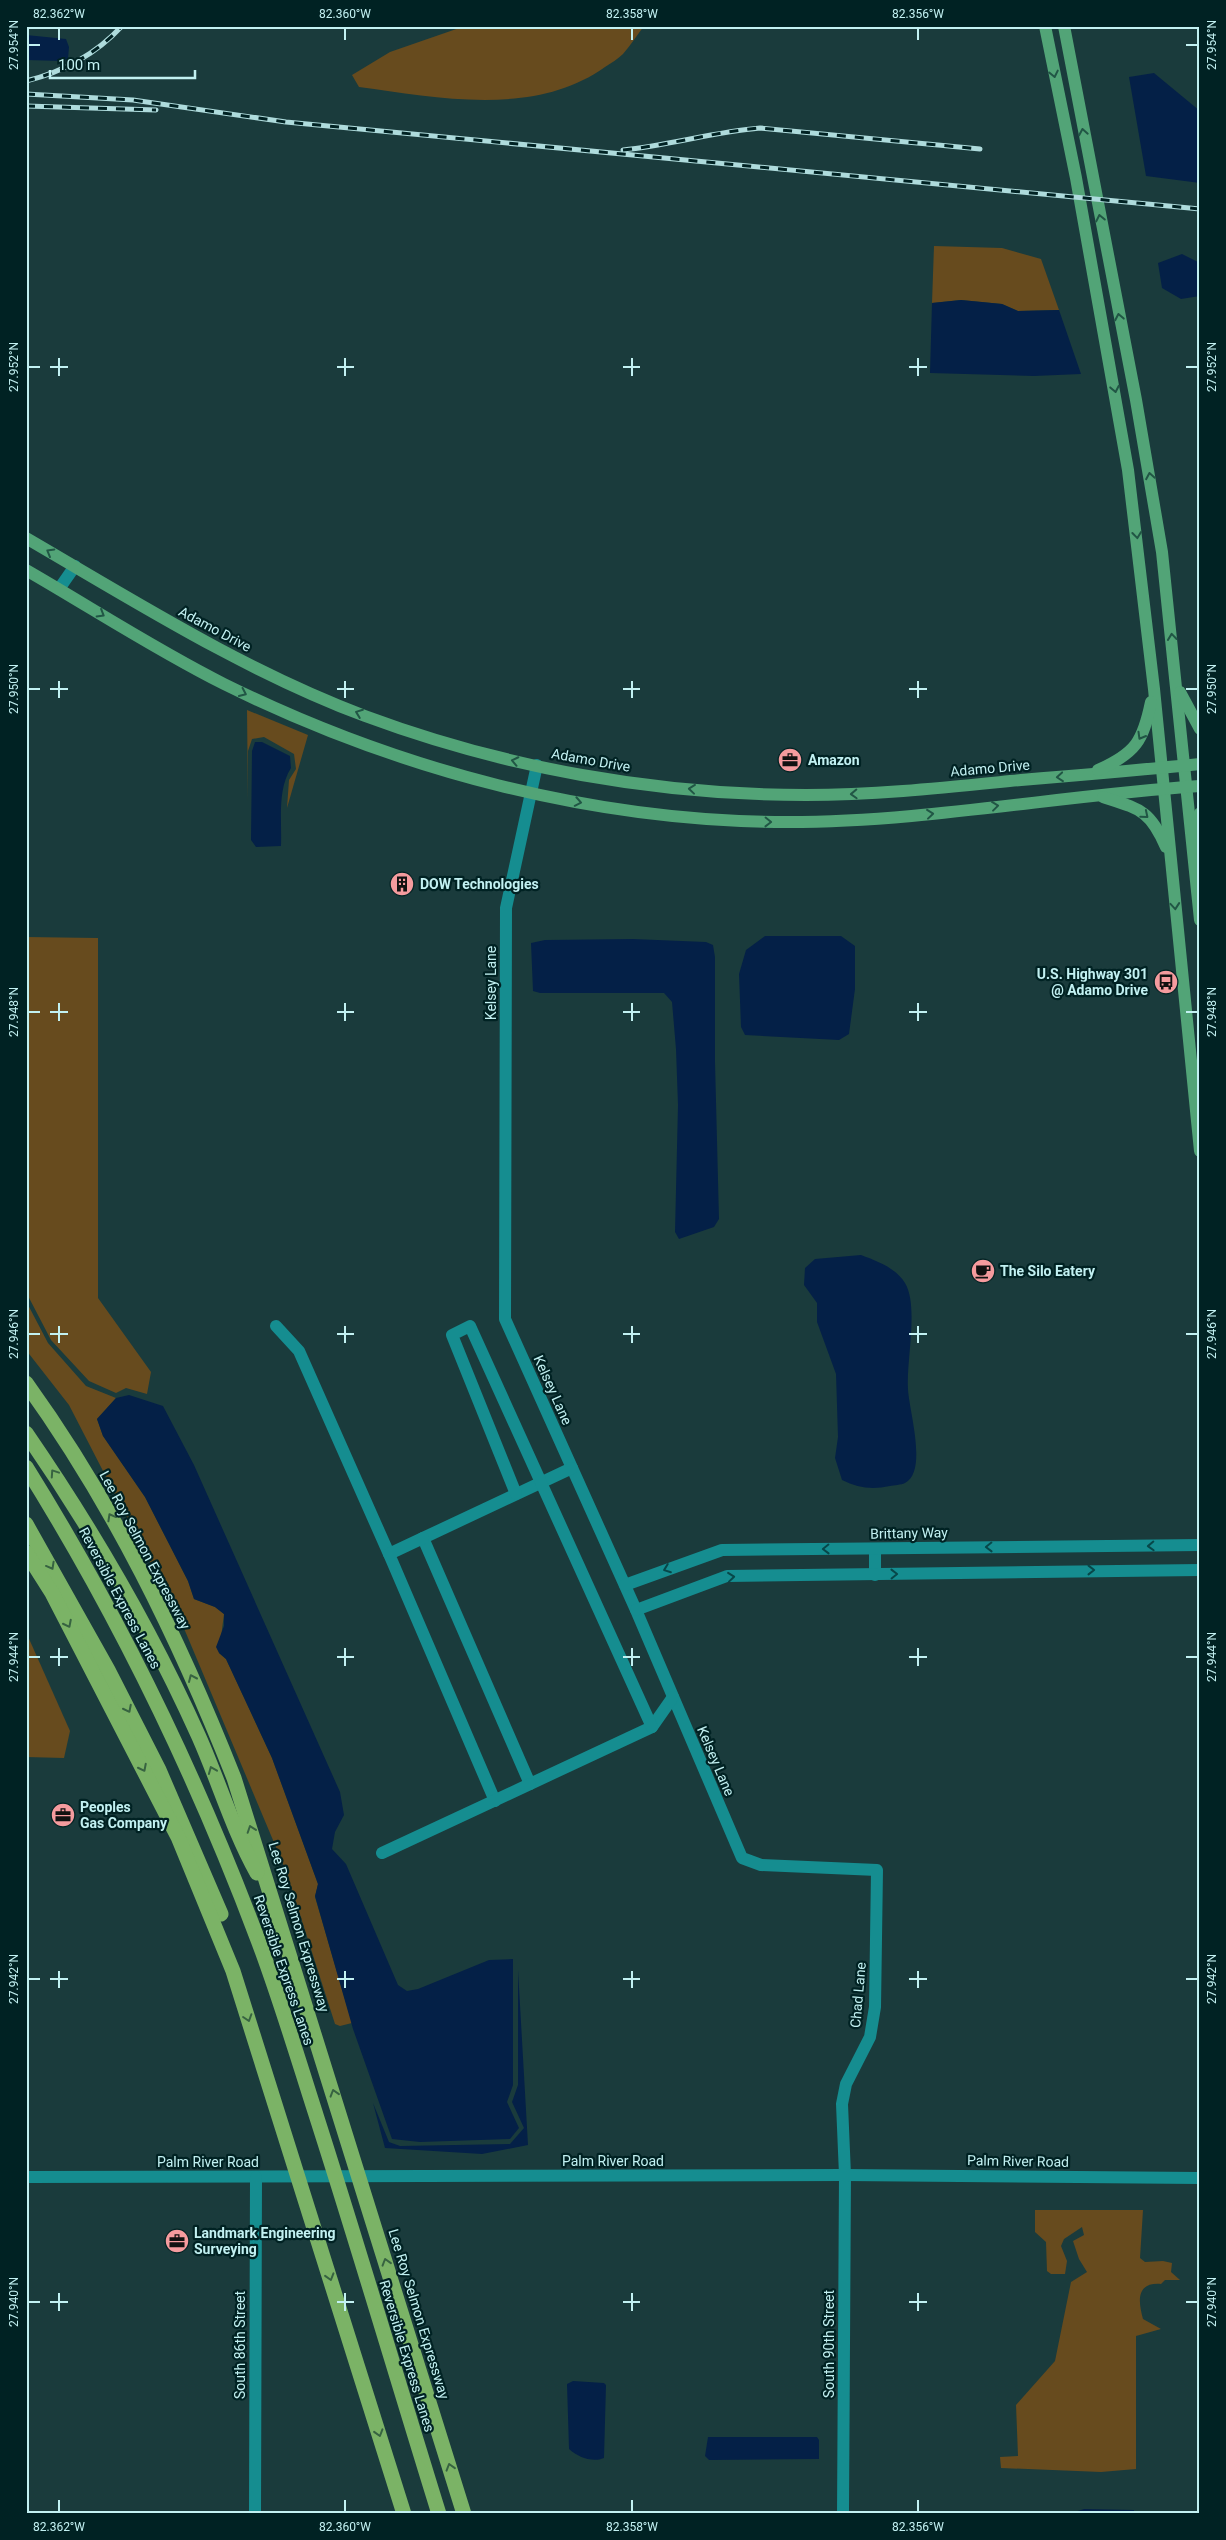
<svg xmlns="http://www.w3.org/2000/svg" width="1226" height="2540" font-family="Roboto,sans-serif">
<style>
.green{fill:#674b1e}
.water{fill:#042047}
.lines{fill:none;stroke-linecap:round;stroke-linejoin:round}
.minor{stroke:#158d90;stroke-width:12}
.major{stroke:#52a477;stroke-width:12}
.highway{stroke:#7bb366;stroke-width:15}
.rail-casing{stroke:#aedbdc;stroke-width:5}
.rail{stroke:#002223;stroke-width:3;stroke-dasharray:9;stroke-linecap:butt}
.oneway{stroke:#215645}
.oneway2{stroke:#376341}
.oneway3{stroke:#074749}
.ticks{fill:none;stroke:#c2f1f2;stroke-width:2}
.labels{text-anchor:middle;stroke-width:4.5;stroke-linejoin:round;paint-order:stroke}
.street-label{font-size:14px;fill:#c2f1f2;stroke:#002223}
.poi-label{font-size:14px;font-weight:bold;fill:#c2f1f2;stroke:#002223;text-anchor:start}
.neatline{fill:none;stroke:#c2f1f2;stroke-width:2}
.ticks-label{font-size:12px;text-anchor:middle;fill:#c2f1f2}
</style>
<rect width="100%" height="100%" fill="#1a3b3c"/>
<g class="green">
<path d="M465 26H644C637 35 631 45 623 54 618 59 611 63 605 67 535 117 439 98 359 87L352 75 390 52Z"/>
<polygon points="934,246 1002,248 1041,259 1059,310 1018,311 1002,304 961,300 932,303"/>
<polygon points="247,710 308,735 287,808 289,780 296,769 294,754 264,737 252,739 248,751 248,801"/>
<polygon points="26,937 98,938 98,1298 151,1372 147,1394 126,1388 116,1393 89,1381 51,1340 26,1292"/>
<polygon points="26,1301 48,1343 86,1386 116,1398 97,1419 103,1436 145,1497 188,1581 194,1599 215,1607 224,1614 219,1653 226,1659 272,1758 318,1884 315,1897 352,2023 340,2026 335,2024 286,1871 183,1626 69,1405 26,1350"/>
<polygon points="26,1632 70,1731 64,1758 26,1757"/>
<path d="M1035 2210H1143L1140 2258 1145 2262 1163 2261 1172 2263 1171 2272 1180 2280H1165L1161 2284C1136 2282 1138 2301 1143 2319L1161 2329 1136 2336V2469L1101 2472 1001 2468 1000 2457 1018 2456 1016 2405 1055 2361 1071 2282 1087 2272 1079 2259 1073 2241 1084 2235 1082 2227 1064 2239 1061 2246 1067 2261 1065 2274H1051L1047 2271 1046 2242 1035 2232Z"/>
</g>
<g class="water">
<polygon points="26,35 66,39 69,47 68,59 62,61 26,60"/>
<polygon points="1154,73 1200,111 1200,183 1146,176 1129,77"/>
<polygon points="1182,254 1200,263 1200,296 1181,299 1162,288 1158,263"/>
<polygon points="961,300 1002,304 1018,311 1059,310 1081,374 1034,376 930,373 932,303"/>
<path d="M255 742H262L290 756 291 768C277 790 282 821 281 846L256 847 251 840 252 751Z"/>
<polygon points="765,936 841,936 855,946 855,989 849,1034 839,1040 745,1035 741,1027 739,974 746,950"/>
<polygon points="633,939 706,942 713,945 715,957 715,1062 719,1219 714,1227 679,1239 675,1232 678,1105 676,1049 672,1002 664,993 540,993 533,991 531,943 545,940"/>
<path d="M861 1255C877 1261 896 1268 905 1283 919 1306 906 1362 908 1389 909 1411 928 1471 905 1483 901 1485 894 1485 890 1486 872 1490 858 1488 842 1480L835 1458 838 1437 836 1374 817 1322V1303L804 1285 805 1268 815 1259Z"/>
<polygon points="129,1395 163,1406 194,1465 340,1792 344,1815 335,1832 332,1849 346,1864 398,1985 407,1991 418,1989 489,1960 513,1959 513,2085 507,2102 519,2128 510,2139 420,2142 392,2139 353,2029 315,1896 318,1884 272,1758 226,1659 219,1653 216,1647 224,1626 224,1614 215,1607 194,1599 188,1581 145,1497 103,1436 97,1419 116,1398"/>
<polygon points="518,1970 528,2145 482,2154 385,2148 373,2103 389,2142 400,2146 510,2144 524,2128 512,2102 518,2085"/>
<path d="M573 2381 604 2383 606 2385 604 2458C592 2463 578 2457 569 2449L567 2384Z"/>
<polygon points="708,2437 817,2437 819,2440 819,2459 709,2460 705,2456"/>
<polygon points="1084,2509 1134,2510 1134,2514 1068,2514"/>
</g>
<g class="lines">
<g class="minor">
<polyline points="59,589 75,566"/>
<polyline points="537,765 506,908 505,1319 636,1610 742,1858 761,1865 877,1870 875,2007 870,2037 846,2084 842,2104 845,2175 843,2514"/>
<polyline points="276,1326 299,1351 389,1554"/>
<polyline points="572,1468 423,1538 530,1784 652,1727 673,1697"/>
<polyline points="516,1494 452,1335 470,1326 652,1727"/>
<polyline points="423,1538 389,1554 495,1801"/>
<polyline points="875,1549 875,1575"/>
<polyline points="625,1585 722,1550 1200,1545"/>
<polyline points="636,1610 727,1576 1200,1570"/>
<polyline points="382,1853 530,1784"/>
<polyline points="26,2177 845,2175 1200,2178"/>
<polyline points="255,2514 256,2177"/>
</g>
<g class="major">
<polyline points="1045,26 1076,178 1128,470 1154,689 1200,1151"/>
<polyline points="1064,26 1136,400 1162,552 1200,920"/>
<path d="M26 538C136 602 245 671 365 716 505 768 656 795 806 795 878 795 950 787 1021 780 1081 775 1140 770 1200 764"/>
<path d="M26 570C92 608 156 650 224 684 398 770 593 822 788 822 926 822 1062 795 1200 786"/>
<polyline points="1180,692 1200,729"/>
<path d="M1098 770C1136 753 1143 741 1151 702"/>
<path d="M1103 797C1140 809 1150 810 1166 847"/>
<polyline points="1193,834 1200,813"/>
</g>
<g class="highway">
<path d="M26 1383C114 1505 179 1639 234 1778L464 2514"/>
<path d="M26 1433C92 1529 151 1630 199 1737 219 1782 233 1830 257 1873"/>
<path d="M26 1467C119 1616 196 1775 258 1940 280 1998 298 2059 317 2118 359 2249 398 2382 439 2514"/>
<polyline points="26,1524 108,1670 159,1770 221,1914"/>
<polyline points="26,1552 52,1593 178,1837 233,1971 404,2514"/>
</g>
<g class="rail-casing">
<g id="rail">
<path d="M26 81C63 72 96 54 122 26"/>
<polyline points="26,94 133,100 286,122 1200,209"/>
<polyline points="26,106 156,110"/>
<path d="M623 150C670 145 714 132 760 128L980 149"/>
</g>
</g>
<use href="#rail" class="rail"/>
</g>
<defs><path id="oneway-chevron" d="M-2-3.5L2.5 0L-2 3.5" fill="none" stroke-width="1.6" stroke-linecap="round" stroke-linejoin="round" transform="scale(1.25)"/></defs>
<g class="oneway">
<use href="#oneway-chevron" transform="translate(1054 74) rotate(78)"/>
<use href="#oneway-chevron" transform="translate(1083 132) rotate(-100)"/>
<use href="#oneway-chevron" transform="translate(1100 218) rotate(-102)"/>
<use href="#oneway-chevron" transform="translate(1119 317) rotate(-101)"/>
<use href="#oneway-chevron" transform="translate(1115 389) rotate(79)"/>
<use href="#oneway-chevron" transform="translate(1150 476) rotate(-100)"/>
<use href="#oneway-chevron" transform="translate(1137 535) rotate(83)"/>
<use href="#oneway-chevron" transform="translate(50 552) rotate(-150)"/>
<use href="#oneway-chevron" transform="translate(101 614) rotate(31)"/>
<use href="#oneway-chevron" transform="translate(1172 637) rotate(-96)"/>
<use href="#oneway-chevron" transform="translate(243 693) rotate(25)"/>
<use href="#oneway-chevron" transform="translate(359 713) rotate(-159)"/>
<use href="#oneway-chevron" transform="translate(1141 736) rotate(120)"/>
<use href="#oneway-chevron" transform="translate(515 761) rotate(-168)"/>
<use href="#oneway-chevron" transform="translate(1060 777) rotate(175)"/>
<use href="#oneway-chevron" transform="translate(692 789) rotate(-174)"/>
<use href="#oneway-chevron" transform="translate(854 794) rotate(178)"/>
<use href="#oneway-chevron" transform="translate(578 802) rotate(11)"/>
<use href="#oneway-chevron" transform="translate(995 806) rotate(-7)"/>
<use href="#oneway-chevron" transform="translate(930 814) rotate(-6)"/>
<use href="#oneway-chevron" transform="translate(1145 815) rotate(40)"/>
<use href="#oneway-chevron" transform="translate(768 822) rotate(1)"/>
<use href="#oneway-chevron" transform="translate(1175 906) rotate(85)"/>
</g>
<g class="oneway2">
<use href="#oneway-chevron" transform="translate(54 1473) rotate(-124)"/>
<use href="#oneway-chevron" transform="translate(111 1517) rotate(-119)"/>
<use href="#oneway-chevron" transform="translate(51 1566) rotate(61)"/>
<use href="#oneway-chevron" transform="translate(68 1624) rotate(63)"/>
<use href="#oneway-chevron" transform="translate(192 1678) rotate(-114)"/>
<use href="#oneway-chevron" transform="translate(128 1709) rotate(63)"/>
<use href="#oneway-chevron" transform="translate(143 1768) rotate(63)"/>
<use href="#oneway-chevron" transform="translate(212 1770) rotate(-112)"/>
<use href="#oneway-chevron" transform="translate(251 1829) rotate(-109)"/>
<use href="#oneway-chevron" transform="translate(248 2018) rotate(72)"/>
<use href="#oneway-chevron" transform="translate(334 2093) rotate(-107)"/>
<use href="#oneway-chevron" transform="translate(386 2262) rotate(-107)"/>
<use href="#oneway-chevron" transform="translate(330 2277) rotate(73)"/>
<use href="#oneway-chevron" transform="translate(379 2433) rotate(73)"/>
<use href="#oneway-chevron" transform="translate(450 2467) rotate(-107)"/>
</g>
<g class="oneway3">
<use href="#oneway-chevron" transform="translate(1151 1546) rotate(178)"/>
<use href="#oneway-chevron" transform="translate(989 1547) rotate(179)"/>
<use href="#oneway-chevron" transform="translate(826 1549) rotate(179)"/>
<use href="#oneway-chevron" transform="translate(667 1569) rotate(159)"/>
<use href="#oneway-chevron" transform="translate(1091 1570)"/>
<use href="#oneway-chevron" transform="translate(894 1574) rotate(-1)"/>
<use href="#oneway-chevron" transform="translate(731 1577) rotate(-6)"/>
</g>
<path class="ticks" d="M59 28V40M345 28V40M632 28V40M918 28V40M28 45H40M1186 45H1198M59 358V376M345 358V376M632 358V376M918 358V376M28 367H40M50 367H68M337 367H354M623 367H640M909 367H927M1186 367H1198M59 681V698M345 681V698M632 681V698M918 681V698M28 689H40M50 689H68M337 689H354M623 689H640M909 689H927M1186 689H1198M59 1003V1021M345 1003V1021M632 1003V1021M918 1003V1021M28 1012H40M50 1012H68M337 1012H354M623 1012H640M909 1012H927M1186 1012H1198M59 1326V1343M345 1326V1343M632 1326V1343M918 1326V1343M28 1334H40M50 1334H68M337 1334H354M623 1334H640M909 1334H927M1186 1334H1198M59 1648V1666M345 1648V1666M632 1648V1666M918 1648V1666M28 1657H40M50 1657H68M337 1657H354M623 1657H640M909 1657H927M1186 1657H1198M59 1971V1988M345 1971V1988M632 1971V1988M918 1971V1988M28 1979H40M50 1979H68M337 1979H354M623 1979H640M909 1979H927M1186 1979H1198M59 2293V2311M345 2293V2311M632 2293V2311M918 2293V2311M28 2302H40M50 2302H68M337 2302H354M623 2302H640M909 2302H927M1186 2302H1198M59 2500V2512M345 2500V2512M632 2500V2512M918 2500V2512"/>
<defs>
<g id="office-disc" transform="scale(1.25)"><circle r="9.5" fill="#f59b9e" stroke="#002223"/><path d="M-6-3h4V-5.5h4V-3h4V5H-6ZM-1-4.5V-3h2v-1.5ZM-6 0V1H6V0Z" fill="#111"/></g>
<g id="building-disc" transform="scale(1.25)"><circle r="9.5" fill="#f59b9e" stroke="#002223"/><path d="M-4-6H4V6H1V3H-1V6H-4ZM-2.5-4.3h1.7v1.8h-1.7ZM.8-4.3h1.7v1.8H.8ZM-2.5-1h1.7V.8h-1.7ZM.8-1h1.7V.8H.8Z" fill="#111"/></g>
<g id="bus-disc" transform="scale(1.25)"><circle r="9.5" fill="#f59b9e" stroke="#002223"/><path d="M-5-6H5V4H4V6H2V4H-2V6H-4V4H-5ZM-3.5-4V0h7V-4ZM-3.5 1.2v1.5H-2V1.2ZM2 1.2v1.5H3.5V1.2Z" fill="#111"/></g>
<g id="cafe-disc" transform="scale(1.25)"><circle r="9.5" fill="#f59b9e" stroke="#002223"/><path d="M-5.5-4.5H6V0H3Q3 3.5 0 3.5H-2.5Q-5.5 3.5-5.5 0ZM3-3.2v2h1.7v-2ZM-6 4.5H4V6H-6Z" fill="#111"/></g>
</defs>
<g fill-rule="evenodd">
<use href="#office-disc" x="790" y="760"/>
<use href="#building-disc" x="402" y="884"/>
<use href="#bus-disc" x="1166" y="982"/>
<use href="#cafe-disc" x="983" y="1271"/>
<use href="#office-disc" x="63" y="1815"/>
<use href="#office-disc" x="177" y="2241"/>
</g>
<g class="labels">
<g class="street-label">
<text transform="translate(215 629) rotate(28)" y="5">Adamo Drive</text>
<text transform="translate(591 760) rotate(10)" y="5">Adamo Drive</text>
<text transform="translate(990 768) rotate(-5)" y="5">Adamo Drive</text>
<text transform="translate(491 983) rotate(-90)" y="5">Kelsey Lane</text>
<text transform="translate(553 1390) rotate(66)" y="5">Kelsey Lane</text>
<text transform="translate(909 1533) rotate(-1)" y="5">Brittany Way</text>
<text transform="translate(145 1550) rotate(62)" y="5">Lee Roy Selmon Expressway</text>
<text transform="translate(120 1598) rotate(62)" y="5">Reversible Express Lanes</text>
<text transform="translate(716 1761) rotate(67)" y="5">Kelsey Lane</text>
<text transform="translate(299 1927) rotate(73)" y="5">Lee Roy Selmon Expressway</text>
<text transform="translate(284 1970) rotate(71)" y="5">Reversible Express Lanes</text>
<text transform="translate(858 1995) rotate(-85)" y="5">Chad Lane</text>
<text x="613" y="2166">Palm River Road</text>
<text transform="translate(1018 2161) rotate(1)" y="5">Palm River Road</text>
<text x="208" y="2167">Palm River Road</text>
<text transform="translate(419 2314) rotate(73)" y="5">Lee Roy Selmon Expressway</text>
<text transform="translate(829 2344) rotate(-90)" y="5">South 90th Street</text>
<text transform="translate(240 2345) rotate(-90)" y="5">South 86th Street</text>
<text transform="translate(407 2356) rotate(73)" y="5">Reversible Express Lanes</text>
</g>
<g class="poi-label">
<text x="808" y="765">Amazon</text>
<text x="420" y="889">DOW Technologies</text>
<text x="1148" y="979" text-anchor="end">U.S. Highway 301<tspan x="1148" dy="16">@ Adamo Drive</tspan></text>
<text x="1000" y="1276">The Silo Eatery</text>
<text x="80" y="1812">Peoples<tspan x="80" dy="16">Gas Company</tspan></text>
<text x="194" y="2238">Landmark Engineering<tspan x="194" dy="16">Surveying</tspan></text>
</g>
</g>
<rect width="1226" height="2540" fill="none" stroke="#002223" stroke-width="55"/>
<path d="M50 70v8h145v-8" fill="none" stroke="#c2f1f2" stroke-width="2.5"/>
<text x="58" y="70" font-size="15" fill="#c2f1f2" stroke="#002223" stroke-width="4" paint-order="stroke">100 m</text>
<rect x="28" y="28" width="1170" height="2484" class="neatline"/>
<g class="ticks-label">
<text x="59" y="18">82.362°W</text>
<text x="345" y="18">82.360°W</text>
<text x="632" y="18">82.358°W</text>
<text x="918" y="18">82.356°W</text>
<text transform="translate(14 45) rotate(-90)" y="4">27.954°N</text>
<text transform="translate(1212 45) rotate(-90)" y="4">27.954°N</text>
<text transform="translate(14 367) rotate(-90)" y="4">27.952°N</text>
<text transform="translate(1212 367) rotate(-90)" y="4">27.952°N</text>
<text transform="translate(14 689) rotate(-90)" y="4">27.950°N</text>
<text transform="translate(1212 689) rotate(-90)" y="4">27.950°N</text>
<text transform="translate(14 1012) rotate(-90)" y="4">27.948°N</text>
<text transform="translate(1212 1012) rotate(-90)" y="4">27.948°N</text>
<text transform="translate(14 1334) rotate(-90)" y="4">27.946°N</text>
<text transform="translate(1212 1334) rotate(-90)" y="4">27.946°N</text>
<text transform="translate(14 1657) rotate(-90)" y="4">27.944°N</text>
<text transform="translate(1212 1657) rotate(-90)" y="4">27.944°N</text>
<text transform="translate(14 1979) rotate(-90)" y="4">27.942°N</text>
<text transform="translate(1212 1979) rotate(-90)" y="4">27.942°N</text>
<text transform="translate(14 2302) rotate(-90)" y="4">27.940°N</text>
<text transform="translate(1212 2302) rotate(-90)" y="4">27.940°N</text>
<text x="59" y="2531">82.362°W</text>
<text x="345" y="2531">82.360°W</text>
<text x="632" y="2531">82.358°W</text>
<text x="918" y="2531">82.356°W</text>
</g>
</svg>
